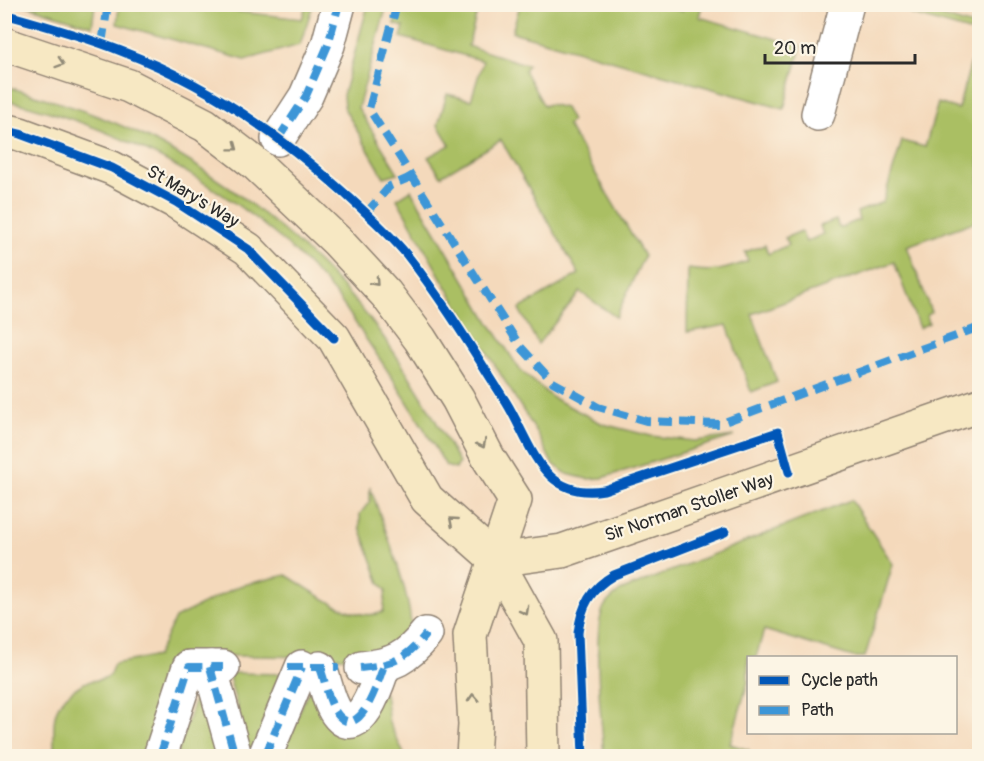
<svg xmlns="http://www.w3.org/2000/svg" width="984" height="761" font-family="Pangolin,sans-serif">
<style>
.green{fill:#aabf64;stroke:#6a7548;stroke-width:1.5}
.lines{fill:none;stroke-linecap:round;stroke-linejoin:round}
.street-casing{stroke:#908273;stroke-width:36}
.secondary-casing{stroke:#908273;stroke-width:36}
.street{stroke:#fff;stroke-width:33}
.secondary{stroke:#f7e8c3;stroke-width:33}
.quiet{stroke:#3c96d7;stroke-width:8;stroke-dasharray:15 8;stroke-linecap:butt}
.cycleway-casing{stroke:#fcf5e5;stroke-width:13}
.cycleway{stroke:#0057b8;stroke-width:9}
.oneway{stroke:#918a77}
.labels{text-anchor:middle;stroke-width:4.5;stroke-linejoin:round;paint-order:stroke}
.street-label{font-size:18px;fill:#2b2b2b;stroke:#fcf5e5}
</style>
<rect width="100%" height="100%" fill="#fcf5e5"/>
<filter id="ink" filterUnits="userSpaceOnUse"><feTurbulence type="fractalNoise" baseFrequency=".0167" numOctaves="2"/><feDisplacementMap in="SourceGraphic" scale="12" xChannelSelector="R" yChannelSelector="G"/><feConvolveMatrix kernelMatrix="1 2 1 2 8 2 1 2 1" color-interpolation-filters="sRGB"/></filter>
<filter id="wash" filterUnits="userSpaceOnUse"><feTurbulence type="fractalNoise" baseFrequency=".008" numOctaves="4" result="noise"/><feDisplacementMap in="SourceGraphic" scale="24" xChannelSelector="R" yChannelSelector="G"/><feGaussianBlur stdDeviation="1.35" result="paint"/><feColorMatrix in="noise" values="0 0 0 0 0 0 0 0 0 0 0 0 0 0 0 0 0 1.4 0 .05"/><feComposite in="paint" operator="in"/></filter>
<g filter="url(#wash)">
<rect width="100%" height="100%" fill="#f4d9bb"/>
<g class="green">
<polygon points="658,4 682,11 684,5 702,5 699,17 801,46 784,109 512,32 520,5"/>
<polygon points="25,5 95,5 92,26"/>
<polygon points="119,5 180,5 302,19 306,5 313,5 300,45 245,60 117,24"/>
<polygon points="368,5 387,5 358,108 398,173 384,177 344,108 343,95"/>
<polygon points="400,5 479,5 468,46 528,65 524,70 544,106 549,104 565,108 572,121 567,125 644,256 616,317 580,292 538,344 519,309 579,274 501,140 441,176 428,157 450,145 438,125 447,94 471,100 483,61 401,37 404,27 394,24"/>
<path d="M911 7 979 28V220L907 246 931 312 927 316 929 323 919 328 894 262 752 314 777 382 751 392 727 325 687 332 688 269C713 273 725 270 748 261L745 252 765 245 768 254 788 245 785 238 801 231 806 242 823 234 820 226 836 220 839 228 859 220 857 212 883 202 902 141 925 147 938 103 958 109 979 34 910 14Z"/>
<path d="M5 86C52 100 102 115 146 137 234 182 330 261 387 342 414 381 437 422 459 463L456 469 446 466C420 421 394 379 364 336 355 322 346 308 336 295 254 198 127 128 5 100Z"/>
<polygon points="411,190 489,322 520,370 553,398 603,424 651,436 695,441 735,436 602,478 587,479 567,474 552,463 537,433 443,281 397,199"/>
<path d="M370 487C383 525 413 596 411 634L386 658 177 655 176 672 150 756H54C55 720 47 705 82 684 90 680 101 681 109 676L114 664 157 656 175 618 239 586 286 575C310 589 355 625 383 612L386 590 380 583 360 527V514L370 501Z"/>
<path d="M851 500 893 564 865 657H853L764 630 756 657 748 658V682L730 744 749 750 747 756H604C602 725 591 632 604 607 608 600 614 596 620 591Z"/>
<polygon points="228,673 290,674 250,756"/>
<polygon points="200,683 225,756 176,756"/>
<polygon points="311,684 328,717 385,693 389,723 405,756 281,756"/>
</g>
</g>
<g filter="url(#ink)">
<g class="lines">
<g class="street-casing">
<g id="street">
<polyline points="818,114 847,4"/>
<polyline points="278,139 306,96 328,45 339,4"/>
<polyline points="210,667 235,756"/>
<path d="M320 668C326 682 328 704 339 716 361 740 379 679 384 665"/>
<path d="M362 668C393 665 406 659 426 634"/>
<polyline points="160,756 189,667 223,667"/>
<polyline points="265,756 302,667"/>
</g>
</g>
<g class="secondary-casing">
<g id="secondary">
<polyline points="4,44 129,86 205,125 257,165 337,241 386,294 420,339 458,399 489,459 515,500 470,635 475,725 473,756"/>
<polyline points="4,130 20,134 112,168 176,202 248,249 334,338 427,499 496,560 541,641 543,756"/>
<polyline points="496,560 562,551 980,405"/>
</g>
</g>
<use href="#street" class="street"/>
<use href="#secondary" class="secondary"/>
<g class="quiet">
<polyline points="397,4 369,109 520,346 553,382 598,407 646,421 719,424 980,327"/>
<polyline points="102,44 108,4"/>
<polyline points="278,139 306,96 328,45 339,4"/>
<polyline points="366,213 390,186 411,177"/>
<polyline points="210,667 235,756"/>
<polyline points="288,667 339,667"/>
<path d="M320 668C326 682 328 704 339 716 361 740 379 679 384 665"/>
<path d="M360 668C392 665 405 660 426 634"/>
<polyline points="160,756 189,667 223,667"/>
<polyline points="265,756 302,667"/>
</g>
<g class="cycleway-casing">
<g id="cycleway">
<path d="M4 14C44 25 83 36 121 51 203 82 278 133 342 191 364 211 388 232 407 255 444 302 474 352 506 402 532 444 541 500 604 490L778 432 789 472"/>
<polyline points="4,130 20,134 112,168 176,202 248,249 334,338"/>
<path d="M583 756 578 633C581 606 591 588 614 575L725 532"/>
</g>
</g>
<use href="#cycleway" class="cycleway"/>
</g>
<defs><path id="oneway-chevron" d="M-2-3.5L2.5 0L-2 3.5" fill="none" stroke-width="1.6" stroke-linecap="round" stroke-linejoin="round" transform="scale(1.5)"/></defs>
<g class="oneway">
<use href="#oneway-chevron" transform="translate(60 63) rotate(18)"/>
<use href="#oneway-chevron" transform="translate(234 147) rotate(37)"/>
<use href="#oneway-chevron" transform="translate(375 282) rotate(48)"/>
<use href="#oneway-chevron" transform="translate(482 444) rotate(63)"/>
<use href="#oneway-chevron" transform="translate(453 521) rotate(-139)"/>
<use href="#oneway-chevron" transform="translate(525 611) rotate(61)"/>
<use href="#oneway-chevron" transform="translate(473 698) rotate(-93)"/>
</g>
</g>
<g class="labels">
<g class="street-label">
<text transform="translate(193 196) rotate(31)" y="6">St Mary's Way</text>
<text transform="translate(689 507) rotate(-19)" y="6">Sir Norman Stoller Way</text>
</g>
</g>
<rect width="984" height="761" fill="none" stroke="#fcf5e5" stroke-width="24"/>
<rect x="747" y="656" width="210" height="78" fill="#fcf5e5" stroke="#a8a49b" stroke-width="1.5"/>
<rect x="759" y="676" width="30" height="9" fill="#0057b8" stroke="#a8a49b" stroke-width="1.5"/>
<text x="801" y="686" font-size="18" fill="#2b2b2b">Cycle path</text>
<rect x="759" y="706" width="30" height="9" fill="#3c96d7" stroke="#a8a49b" stroke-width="1.5"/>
<text x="801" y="716" font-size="18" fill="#2b2b2b">Path</text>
<path d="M765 54v9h150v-9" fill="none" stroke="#2b2b2b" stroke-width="3"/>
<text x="774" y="54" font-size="18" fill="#2b2b2b" stroke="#fcf5e5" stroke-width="4.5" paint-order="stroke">20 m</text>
</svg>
